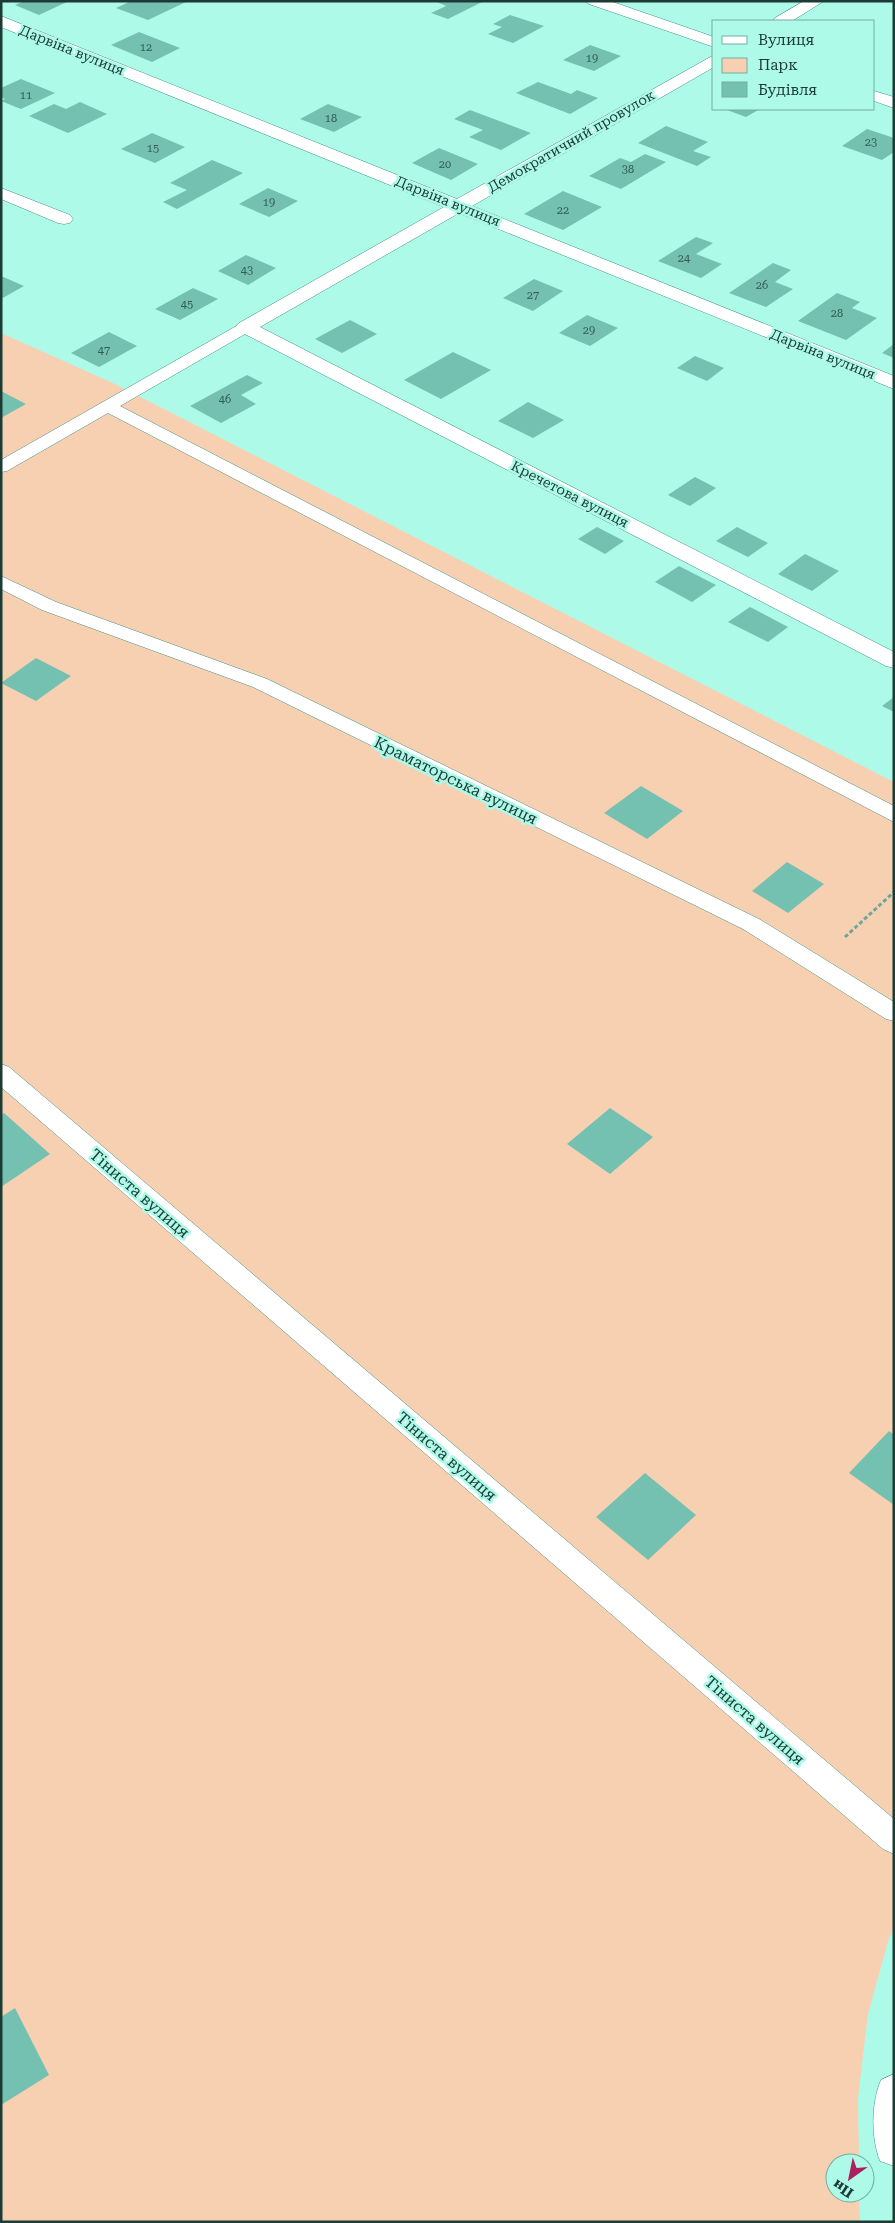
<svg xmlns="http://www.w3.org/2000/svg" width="895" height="2223" font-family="'Roboto Serif',serif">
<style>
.green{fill:#f7d0b2}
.building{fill:#75c1b1}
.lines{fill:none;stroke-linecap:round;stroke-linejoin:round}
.service-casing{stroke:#459182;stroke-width:1}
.minor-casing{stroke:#459182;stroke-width:1}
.tertiary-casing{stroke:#459182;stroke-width:1}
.path{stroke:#6ea69a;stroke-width:3;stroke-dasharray:4 2.5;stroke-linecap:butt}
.service{fill:#fff;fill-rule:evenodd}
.minor{fill:#fff;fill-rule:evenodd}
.tertiary{fill:#fff;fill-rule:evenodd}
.labels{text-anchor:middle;stroke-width:5;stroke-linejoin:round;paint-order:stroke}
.far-number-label{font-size:11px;fill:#325c54}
.far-street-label{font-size:14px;fill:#1c3b35;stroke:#adfae9}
.street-label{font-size:16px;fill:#1c3b35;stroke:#adfae9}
</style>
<rect width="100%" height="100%" fill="#adfae9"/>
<polygon class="green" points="1,333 115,384 894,782 894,1928 889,1938 868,2014 858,2098 859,2163 835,2163 835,2193 859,2193 860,2222 1,2222"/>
<g class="building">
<polygon points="24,1 69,1 39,15 15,5"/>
<polygon points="131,1 188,1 148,20 116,8"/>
<polygon points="435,1 484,1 448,19 431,13 446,6"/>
<polygon points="510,15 544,26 513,43 488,34 502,27 493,24"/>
<polygon points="139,32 180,48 152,62 111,45"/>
<polygon points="590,45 621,56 594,71 563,60"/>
<polygon points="21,79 55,93 21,109 1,101 5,99 1,97 1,88"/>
<polygon points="538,82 571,94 577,90 598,98 570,114 516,93"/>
<polygon points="80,102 107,114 68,133 29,116 54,104 66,109"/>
<polygon points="328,104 362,117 334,132 300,119"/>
<polygon points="724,109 760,109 746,117"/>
<polygon points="470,110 531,133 501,150 469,137 483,130 454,119"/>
<polygon points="666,126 708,142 693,151 711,157 697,166 638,143"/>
<polygon points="867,129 894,138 894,152 882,160 842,146"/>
<polygon points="152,133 185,147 155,163 121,149"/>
<polygon points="439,148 478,164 451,180 412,163"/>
<polygon points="645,154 666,162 621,189 589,176 620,158 631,162"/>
<polygon points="212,160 243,173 177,209 163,202 187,190 170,183"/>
<polygon points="268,188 298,201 269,217 239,204"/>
<polygon points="563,191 602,207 563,230 524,214"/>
<polygon points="696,237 713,243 696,254 722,264 701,278 658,261"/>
<polygon points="246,255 276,268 248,285 218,271"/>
<polygon points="773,263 791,270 775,282 793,289 766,307 729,293"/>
<polygon points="1,276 24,286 1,299"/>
<polygon points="534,279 563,291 533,311 503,298"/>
<polygon points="193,288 218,299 180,320 155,309"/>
<polygon points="837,293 860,302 852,308 877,318 846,340 798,321"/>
<polygon points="587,315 618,328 590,346 559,333"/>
<polygon points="350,320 377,334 342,353 315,339"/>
<polygon points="109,332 137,346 99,367 71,353"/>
<polygon points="894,344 894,358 882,353"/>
<polygon points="453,352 491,370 441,399 404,380"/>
<polygon points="695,356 724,368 707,381 677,368"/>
<polygon points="247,375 263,383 241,395 256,404 221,423 190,406"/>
<polygon points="1,391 26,404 1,418"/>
<polygon points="528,402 564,420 533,438 498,421"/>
<polygon points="695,477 716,488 690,506 668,495"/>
<polygon points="597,527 624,541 605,554 578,539"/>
<polygon points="737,527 768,543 748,557 716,541"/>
<polygon points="805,554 839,571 812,591 778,574"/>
<polygon points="679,566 716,585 692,602 655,582"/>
<polygon points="750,607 788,627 768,642 728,622"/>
<polygon points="36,658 71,676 36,701 1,683"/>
<polygon points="894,697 894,712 882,706"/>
<polygon points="641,786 683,811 647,839 604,813"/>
<polygon points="787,862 824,884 788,913 752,891"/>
<polygon points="610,1108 653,1137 610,1174 567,1144"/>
<polygon points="4,1113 50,1154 1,1187 1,1115"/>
<polygon points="889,1431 894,1435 894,1505 849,1473"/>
<polygon points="645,1473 696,1515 648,1560 596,1517"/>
<polygon points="15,2008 49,2075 1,2105 1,2017"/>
</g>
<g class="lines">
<g class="service-casing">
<g id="service">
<polygon points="246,322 252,324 254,327 252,330 120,406 894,806 894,822 108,413 7,471 1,472 1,460 240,324"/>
<polygon points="1,576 56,602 267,679 759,919 894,1002 894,1021 886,1019 743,929 253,687 42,610 1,589"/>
<polygon points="1,1064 9,1067 894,1819 894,1854 883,1849 1,1087"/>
</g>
</g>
<g class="minor-casing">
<g id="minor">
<polygon points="804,1 824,1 792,21 773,21 775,18"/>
<polygon points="1,16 457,199 714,55 714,67 472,206 894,376 894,389 459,213 260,327 894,652 894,668 886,666 239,331 236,327 239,323 444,207 1,27"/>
<polygon points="1,188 70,215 73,219 70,223 64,224 58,223 1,199"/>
<path d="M894 2074V2166L880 2161C871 2138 871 2103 881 2080Z"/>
</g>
</g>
<g class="tertiary-casing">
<g id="tertiary">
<polygon points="586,1 610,1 714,37 714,47 589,4"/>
<polygon points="874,91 894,97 894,108 874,101"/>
</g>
</g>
<polyline class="path" points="845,937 894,892"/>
<use href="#service" class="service"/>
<use href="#minor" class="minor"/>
<use href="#tertiary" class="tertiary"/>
</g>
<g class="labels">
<g class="far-number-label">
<text x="146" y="51">12</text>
<text x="592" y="62">19</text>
<text x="26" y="99">11</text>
<text x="331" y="122">18</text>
<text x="871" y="146">23</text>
<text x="153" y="152">15</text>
<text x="445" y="168">20</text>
<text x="628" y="173">38</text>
<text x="269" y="206">19</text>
<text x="563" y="214">22</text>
<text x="684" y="262">24</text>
<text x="247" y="274">43</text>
<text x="762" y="289">26</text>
<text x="533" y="299">27</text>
<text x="187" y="308">45</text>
<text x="837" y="317">28</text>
<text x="589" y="334">29</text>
<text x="104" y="354">47</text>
<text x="225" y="403">46</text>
</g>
<g class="far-street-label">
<text transform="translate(72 50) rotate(22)" y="5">Дарвіна вулиця</text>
<text transform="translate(571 141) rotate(-30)" y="5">Демократичний провулок</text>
<text transform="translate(448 201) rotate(22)" y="5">Дарвіна вулиця</text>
<text transform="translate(823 354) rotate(22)" y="5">Дарвіна вулиця</text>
<text transform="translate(570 494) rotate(27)" y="5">Кречетова вулиця</text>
</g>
<g class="street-label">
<text transform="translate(456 780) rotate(26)" y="6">Краматорська вулиця</text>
<text transform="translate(140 1193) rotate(41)" y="6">Тіниста вулиця</text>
<text transform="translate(447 1456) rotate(41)" y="6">Тіниста вулиця</text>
<text transform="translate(755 1720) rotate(41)" y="6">Тіниста вулиця</text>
</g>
</g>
<rect width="895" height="2223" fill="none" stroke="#1c3b35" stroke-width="5"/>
<rect x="712" y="20" width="162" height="90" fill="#adfae9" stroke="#73aea1"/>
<rect x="722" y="36" width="25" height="8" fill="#ffffff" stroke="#73aea1"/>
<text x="758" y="45" font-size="15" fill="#1c3b35">Вулиця</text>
<rect x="722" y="58" width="25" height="15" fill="#f7d0b2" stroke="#73aea1"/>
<text x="758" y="70" font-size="15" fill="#1c3b35">Парк</text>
<rect x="722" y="82" width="25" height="15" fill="#75c1b1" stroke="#73aea1"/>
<text x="758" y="95" font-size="15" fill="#1c3b35">Будівля</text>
<g transform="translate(850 2178) rotate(213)"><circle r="24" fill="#adfae9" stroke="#73aea1"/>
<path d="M0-4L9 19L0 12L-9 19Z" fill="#ac2061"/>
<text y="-8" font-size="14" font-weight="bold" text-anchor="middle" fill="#1c3b35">Пн</text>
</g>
</svg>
